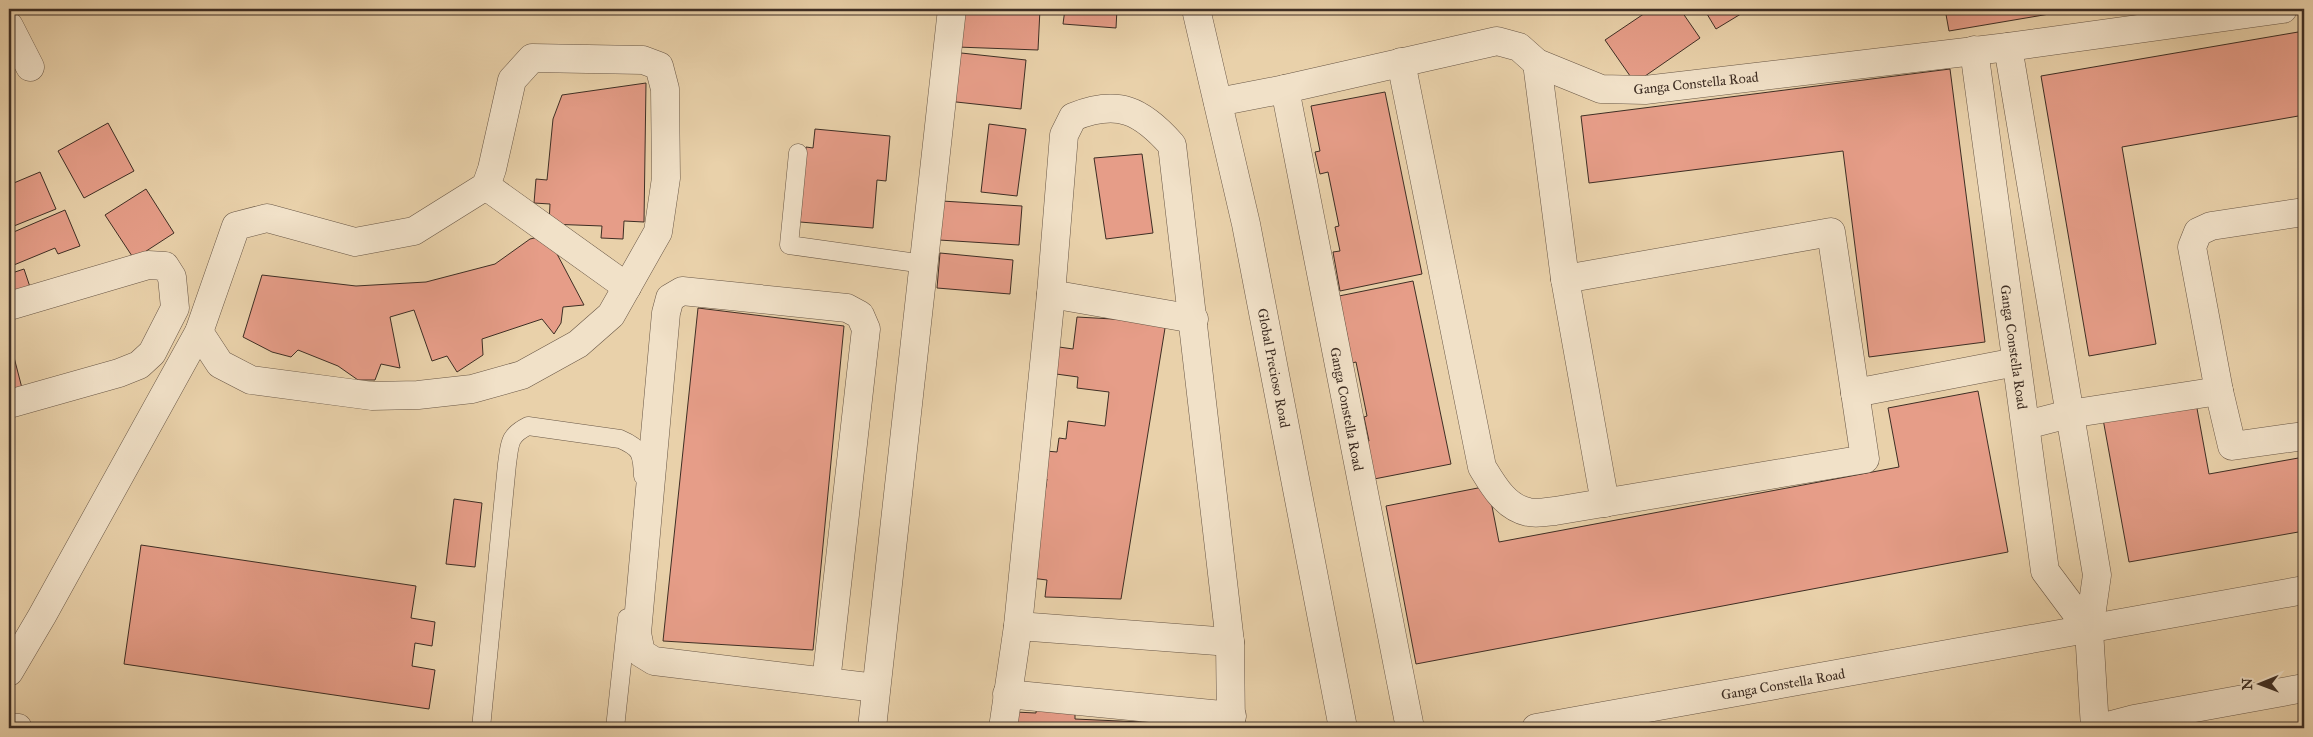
<svg xmlns="http://www.w3.org/2000/svg" width="2313" height="737" font-family="'IM FELL Great Primer',serif">
<style>
.building{fill:#e69d88;stroke:#3e2e24}
.lines{fill:none;stroke-linecap:round;stroke-linejoin:round}
.service-casing{stroke:#695746;stroke-width:19}
.minor-casing{stroke:#695746;stroke-width:29}
.tertiary-casing{stroke:#695746;stroke-width:29}
.service{stroke:#f1e1c8;stroke-width:18}
.minor{stroke:#f1e1c8;stroke-width:28}
.tertiary{stroke:#f1e1c8;stroke-width:28}
.labels{text-anchor:middle;stroke-width:4;stroke-linejoin:round;paint-order:stroke}
.street-label{font-size:14px;fill:#3e2e24;stroke:#f1e1c8}
</style>
<rect width="100%" height="100%" fill="#e9d1aa"/>
<filter id="stains"><feTurbulence type="fractalNoise" baseFrequency=".004" numOctaves="4"/><feColorMatrix values="0 0 0 0 .2 0 0 0 0 .09 0 0 0 0 .02 0 0 0 .5 -.17"/></filter>
<radialGradient id="worn" r=".72"><stop offset=".6" stop-color="#630" stop-opacity="0"/><stop offset="1" stop-color="#630" stop-opacity=".3"/></radialGradient>
<g class="building">
<polygon points="958,9 1040,9 1038,50 957,47"/>
<polygon points="1065,9 1117,9 1116,28 1063,24"/>
<polygon points="1651,9 1680,9 1700,38 1635,83 1605,40"/>
<polygon points="1704,9 1749,9 1716,29"/>
<polygon points="1945,9 2079,9 1949,31"/>
<polygon points="2304,31 2304,115 2122,147 2156,344 2089,356 2041,76"/>
<polygon points="952,52 1026,60 1021,109 947,101"/>
<polygon points="1950,69 1985,342 1869,357 1843,151 1589,183 1581,116"/>
<polygon points="646,83 644,222 624,221 623,239 601,238 602,226 549,224 550,204 534,203 536,179 547,180 553,119 562,95"/>
<polygon points="1385,92 1422,274 1340,291 1333,252 1340,251 1335,227 1339,226 1328,172 1320,174 1315,152 1320,151 1311,106"/>
<polygon points="108,123 134,171 84,198 58,151"/>
<polygon points="989,124 1026,129 1017,196 981,192"/>
<polygon points="815,129 890,136 886,181 877,180 873,228 800,222 806,147 813,148"/>
<polygon points="1142,154 1153,233 1106,239 1094,158"/>
<polygon points="40,172 56,209 9,228 9,185"/>
<polygon points="146,189 174,233 134,259 105,215"/>
<polygon points="942,201 1022,206 1019,245 939,240"/>
<polygon points="65,210 80,246 58,254 55,248 9,267 9,234"/>
<polygon points="547,235 584,305 563,307 561,323 554,334 542,319 482,339 483,355 457,372 447,356 432,361 414,310 390,317 400,368 381,364 375,380 358,380 338,366 298,350 291,357 272,352 243,337 262,275 356,286 426,282 495,264 530,239"/>
<polygon points="940,253 1013,260 1010,294 937,288"/>
<polygon points="24,269 32,293 9,302 9,274"/>
<polygon points="1413,281 1451,464 1369,480 1361,442 1369,441 1364,417 1367,416 1356,362 1348,364 1344,341 1348,340 1339,296"/>
<polygon points="698,308 844,326 813,650 663,641"/>
<polygon points="1077,317 1166,322 1121,599 1045,597 1047,580 1031,578 1041,492 1045,492 1047,479 1043,479 1046,451 1057,452 1059,438 1066,439 1068,421 1105,426 1109,392 1077,388 1078,377 1056,374 1059,347 1073,349"/>
<polygon points="9,338 23,392 9,396"/>
<polygon points="1978,391 2008,552 1416,664 1386,506 1488,486 1499,542 1899,467 1888,408"/>
<polygon points="2196,403 2209,474 2304,457 2304,531 2129,562 2103,419"/>
<polygon points="454,499 482,503 475,567 446,564"/>
<polygon points="141,545 416,586 411,618 435,622 432,646 415,643 412,666 435,670 429,709 124,664"/>
<polygon points="1037,702 1075,704 1075,719 1141,722 1141,719 1183,721 1183,728 1014,728 1015,712 1036,713"/>
</g>
<g class="lines">
<g class="service-casing">
<g id="service">
<polyline points="798,153 789,245 924,264"/>
<path d="M481 728 507 464C510 444 508 436 528 426L620 439C641 448 642 453 643 476"/>
<polyline points="615,728 627,618"/>
</g>
</g>
<g class="minor-casing">
<g id="minor">
<polyline points="1196,9 1246,224 1343,728"/>
<polyline points="9,26 30,67"/>
<polyline points="2008,47 2097,575 2089,630 2095,728"/>
<polyline points="1974,50 2045,571 2089,630"/>
<path d="M1401 62 1482 467C1493 485 1505 507 1528 512 1536 514 1547 512 1555 511L1865 459 1831 232 1565 279"/>
<polyline points="1537,63 1565,279 1605,503"/>
<polyline points="1285,89 1497,41 1519,47 1537,63 1601,89 1645,90 2008,47 2283,9"/>
<polyline points="1218,102 1285,89 1410,728"/>
<polyline points="2304,212 2211,226 2198,232 2192,247 2219,391 2232,446 2304,436"/>
<polyline points="1051,294 1194,319"/>
<polyline points="9,306 148,265 165,266 172,277 175,308 152,353 139,365 119,373 9,404"/>
<polyline points="199,332 220,364 251,380 372,396 418,395 472,389 522,375 578,344 611,315 658,232 666,178 665,89 659,66 643,60 532,58 512,80 492,169 486,186"/>
<polyline points="1855,393 2016,362"/>
<polyline points="2026,425 2069,414 2219,391"/>
<polyline points="1018,626 1230,642"/>
<polyline points="9,672 42,616 199,332 236,226 267,218 355,242 414,231 486,186 627,287"/>
<polyline points="826,682 866,329 860,315 847,308 682,291 670,298 666,313 637,633 641,653 654,661 876,688"/>
<polyline points="1007,694 1232,716"/>
<polyline points="872,728 952,9"/>
<path d="M1003 728 1018 626 1051 294 1064 135 1073 117C1118 99 1141 110 1172 145L1230 642 1231 728"/>
<polyline points="1536,728 2304,590"/>
</g>
</g>
<g class="tertiary-casing">
<g id="tertiary">
<polyline points="9,727 18,728"/>
<polyline points="2100,728 2134,719 2304,688"/>
</g>
</g>
<use href="#service" class="service"/>
<use href="#minor" class="minor"/>
<use href="#tertiary" class="tertiary"/>
</g>
<g class="labels">
<g class="street-label">
<text transform="translate(1696 83) rotate(-6)" y="5">Ganga Constella Road</text>
<text transform="translate(2014 347) rotate(82)" y="5">Ganga Constella Road</text>
<text transform="translate(1274 368) rotate(79)" y="5">Global Precioso Road</text>
<text transform="translate(1347 409) rotate(79)" y="5">Ganga Constella Road</text>
<text transform="translate(1783 684) rotate(-10)" y="5">Ganga Constella Road</text>
</g>
</g>
<rect width="2313" height="737" fill="none" stroke="#e9d1aa" stroke-width="30"/>
<rect x="10" y="10" width="2293" height="717" fill="none" stroke="#3e2e24" stroke-width="2.5"/>
<rect x="15" y="15" width="2283" height="707" fill="none" stroke="#3e2e24"/>
<g transform="translate(2260 684) rotate(269)" stroke="#f1e1c8" stroke-width="4" paint-order="stroke">
<path d="M0-4L9 19L0 12L-9 19Z" fill="#3e2e24"/>
<text y="-8" font-size="14" font-weight="bold" text-anchor="middle" fill="#3e2e24">N</text>
</g>
<rect width="100%" height="100%" filter="url(#stains)"/>
<rect width="100%" height="100%" fill="url(#worn)"/>
</svg>
